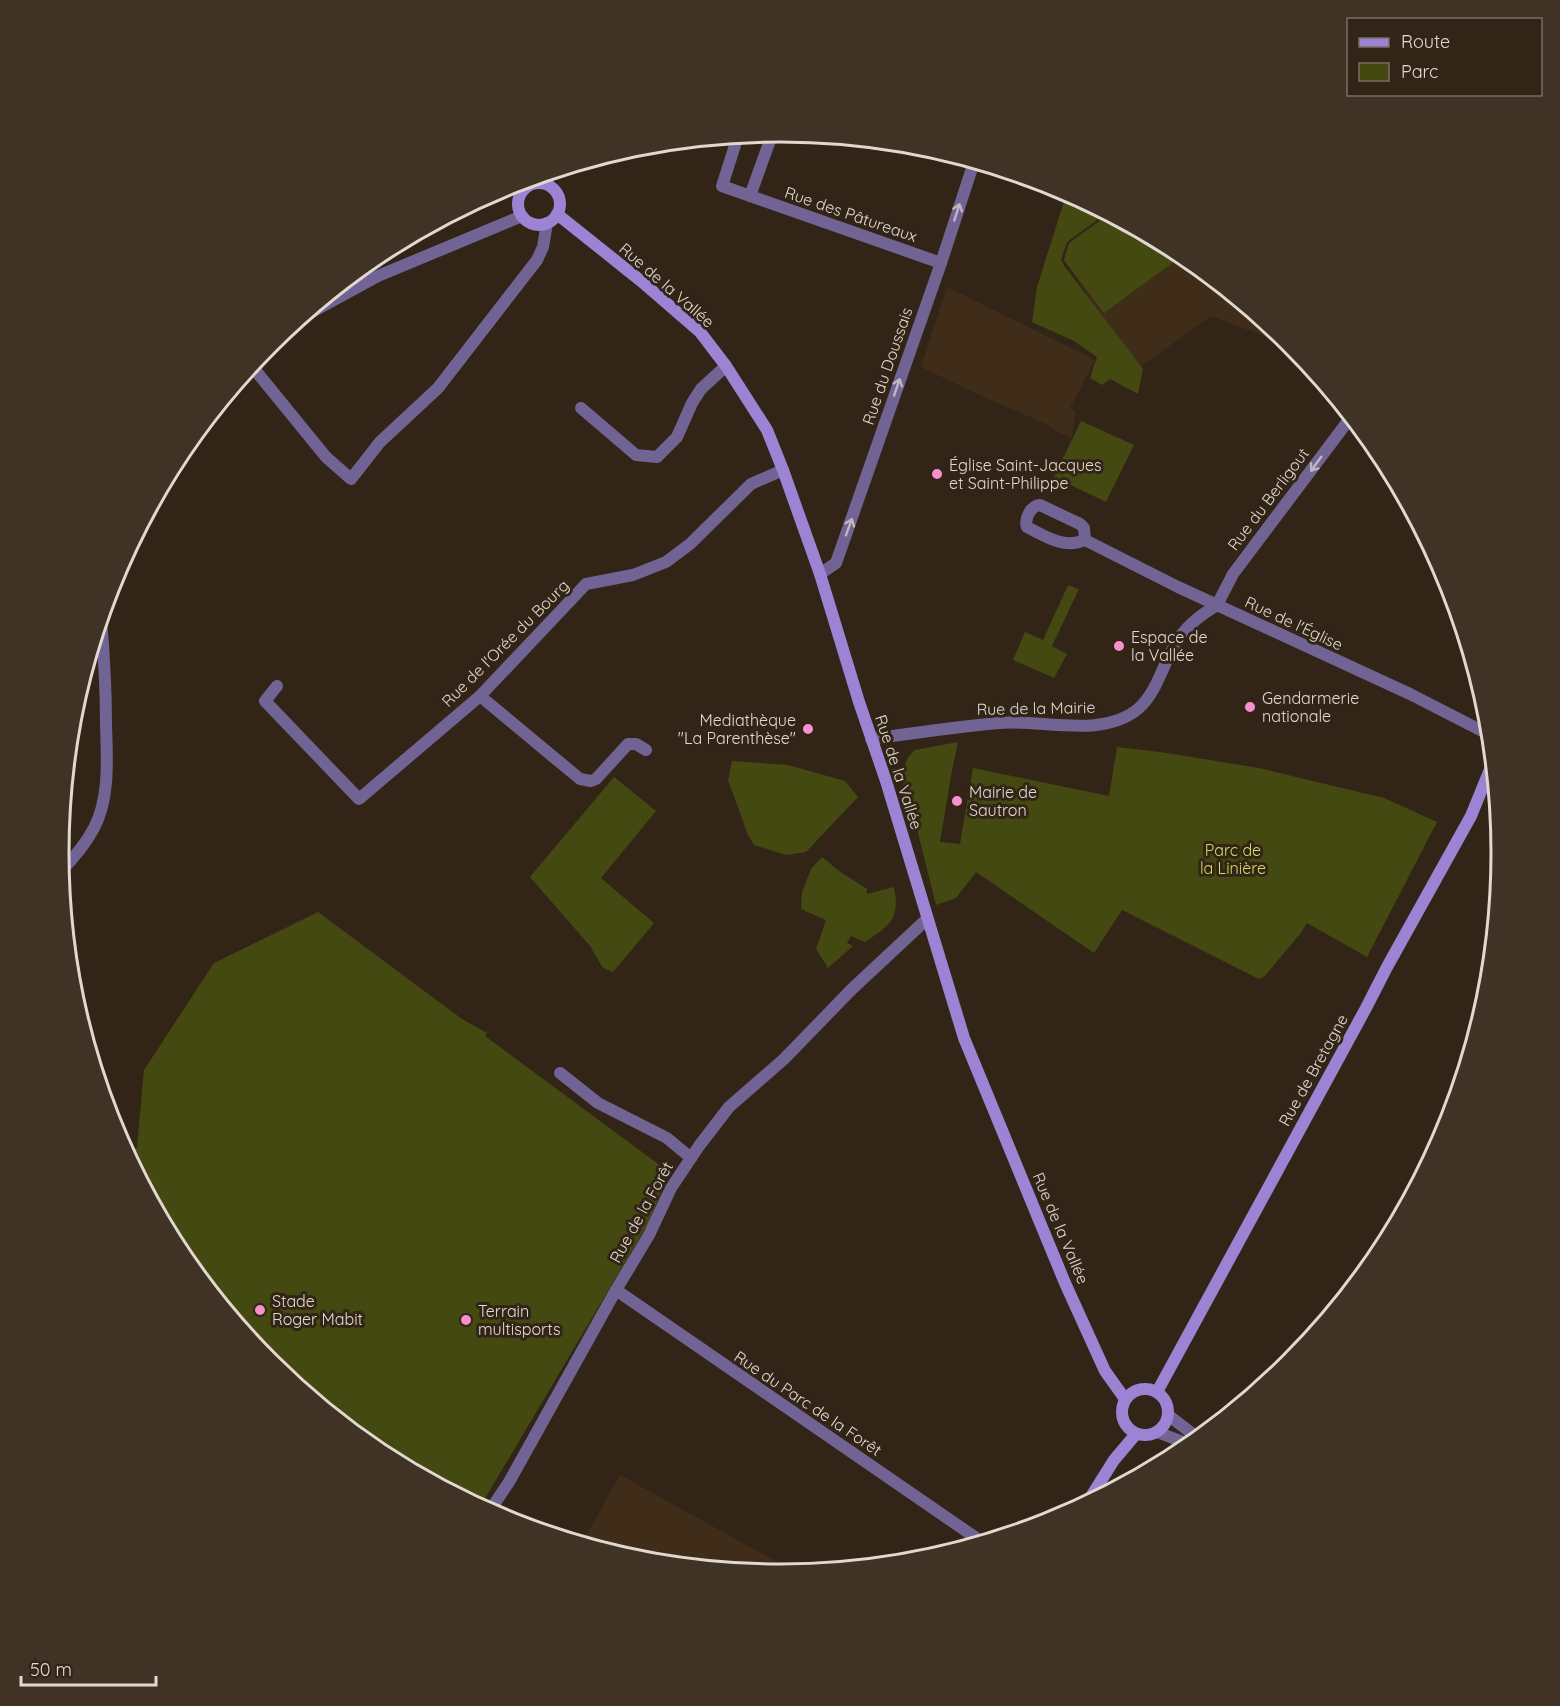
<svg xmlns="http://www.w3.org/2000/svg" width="1560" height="1706" font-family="Quicksand,sans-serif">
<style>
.built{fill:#3f2d19}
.green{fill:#434910}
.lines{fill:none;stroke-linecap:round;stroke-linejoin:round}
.street{stroke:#726395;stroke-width:12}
.secondary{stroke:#9c83d4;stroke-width:12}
.oneway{stroke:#c0b6be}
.poi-dot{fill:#f890cc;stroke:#322517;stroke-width:2}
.labels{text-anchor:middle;stroke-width:6;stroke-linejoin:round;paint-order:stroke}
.street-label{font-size:16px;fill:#e1d9cf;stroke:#322517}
.poi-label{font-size:16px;fill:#e1d9cf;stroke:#322517;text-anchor:start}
.park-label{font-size:16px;fill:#cfdd63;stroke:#322517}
.rim{fill:none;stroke:#e1d9cf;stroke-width:3}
</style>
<rect width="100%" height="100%" fill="#322517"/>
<g class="built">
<polygon points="1069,243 1181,253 1294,347 1211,316 1137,369 1064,260"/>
<polygon points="947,287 1095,360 1070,408 1075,411 1072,439 1050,428 1049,425 988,399 921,367"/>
<polygon points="620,1475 797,1573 780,1574 639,1561 582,1543"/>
</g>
<g class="green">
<polygon points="1067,192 1107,213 1067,242 1061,260 1065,267 1143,369 1138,394 1110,379 1102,385 1090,378 1097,357 1074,341 1032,322 1037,287"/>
<polygon points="1109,214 1183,255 1104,313 1064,260 1069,243"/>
<polygon points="1081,421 1134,445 1106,502 1054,477"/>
<polygon points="1068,585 1079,589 1052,646 1067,654 1054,678 1013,660 1025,632 1043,640"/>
<polygon points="958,742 952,770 940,842 960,844 973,768 1109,796 1117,747 1160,752 1259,768 1384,798 1437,822 1367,957 1307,923 1300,934 1264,977 1259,979 1122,910 1094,953 976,872 956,898 936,905 916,825 905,789 903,781 904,769 908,757 915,750"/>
<polygon points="732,761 788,765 845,781 858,797 806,852 786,855 754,845 748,835 728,780"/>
<polygon points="614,777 656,811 601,878 654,923 613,972 603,968 590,946 530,877"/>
<path d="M822 857 839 871 867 889V894L894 887C895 894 897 904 895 911 892 926 876 934 865 942L851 936 847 943 853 946 828 968 816 949 826 920 801 909 802 892 811 869Z"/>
<polygon points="318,912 462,1019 487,1033 485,1036 669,1172 650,1220 480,1507 379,1453 270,1363 180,1254 128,1157 137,1147 144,1070 214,963"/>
</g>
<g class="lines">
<g class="street">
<polyline points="738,136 722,186 941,263"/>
<polyline points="750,196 773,132"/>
<polyline points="299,319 378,276 522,216"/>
<polyline points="251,365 326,457 351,479 380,442 438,388 537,260 543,247 547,223"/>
<polyline points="581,408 636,455 657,457 677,437 692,403 701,389 726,366"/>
<path d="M1085 540 1084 528 1080 524 1040 505C1031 506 1024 518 1027 527 1046 537 1064 549 1085 540L1178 587 1410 694 1490 735"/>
<polyline points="820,574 836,563 941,263 974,162"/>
<polyline points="1217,605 1233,574 1351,417"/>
<polyline points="277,686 265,701 359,799 480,696 586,584 633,575 666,562 690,544 751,484 783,470"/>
<polyline points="480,696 580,779 591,781 596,779 628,744 636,744 646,750"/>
<path d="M871 739C914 733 956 727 999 723 1041 719 1102 739 1138 709 1160 690 1164 656 1182 634 1192 621 1204 613 1217 605"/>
<path d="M60 872C73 859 85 845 94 828 110 798 107 758 106 725 106 689 104 654 101 619"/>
<polyline points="560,1073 598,1103 667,1138 691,1158"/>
<polyline points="616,1290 982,1542"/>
<polyline points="1168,1415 1198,1438"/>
<polyline points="1157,1432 1191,1445"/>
<polyline points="489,1512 509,1482 616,1290 649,1235 671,1188 699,1146 729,1107 784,1059 852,989 927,919"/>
</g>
<g class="secondary">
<circle cx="539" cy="204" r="21"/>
<polyline points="557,214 641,281 700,332 726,366 767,430 783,470 820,574 859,702 886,781 964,1038 1065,1283 1105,1371 1125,1399"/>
<circle cx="1145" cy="1412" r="23"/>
<polyline points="1157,1392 1366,1008 1387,967 1471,816 1493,762"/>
<polyline points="1087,1503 1114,1460 1136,1434"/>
</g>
</g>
<defs><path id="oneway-shaft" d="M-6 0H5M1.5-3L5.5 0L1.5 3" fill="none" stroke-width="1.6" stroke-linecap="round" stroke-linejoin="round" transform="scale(1.5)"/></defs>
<g class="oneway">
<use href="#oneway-shaft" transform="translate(957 212) rotate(-72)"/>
<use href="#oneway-shaft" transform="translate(897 387) rotate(-71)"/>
<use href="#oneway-shaft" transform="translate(1316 464) rotate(126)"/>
<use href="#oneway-shaft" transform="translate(849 527) rotate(-70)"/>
</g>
<g class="poi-dot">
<circle cx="937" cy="474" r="6"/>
<circle cx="1119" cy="646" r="6"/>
<circle cx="1250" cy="707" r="6"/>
<circle cx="808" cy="729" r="6"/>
<circle cx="957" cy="801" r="6"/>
<circle cx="260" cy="1310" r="6"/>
<circle cx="466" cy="1320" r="6"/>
</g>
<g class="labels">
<g class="street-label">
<text transform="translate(851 214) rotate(19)" y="6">Rue des Pâtureaux</text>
<text transform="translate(667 285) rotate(41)" y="6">Rue de la Vallée</text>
<text transform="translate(887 366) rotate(-71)" y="6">Rue du Doussais</text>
<text transform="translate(1268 499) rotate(-53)" y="6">Rue du Berligout</text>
<text transform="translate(1294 623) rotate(25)" y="6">Rue de l'Église</text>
<text transform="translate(505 643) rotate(-45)" y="6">Rue de l'Orée du Bourg</text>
<text transform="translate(1036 708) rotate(-1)" y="6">Rue de la Mairie</text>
<text transform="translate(899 772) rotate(72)" y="6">Rue de la Vallée</text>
<text transform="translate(1313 1070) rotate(-61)" y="6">Rue de Bretagne</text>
<text transform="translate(641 1212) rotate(-61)" y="6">Rue de la Forêt</text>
<text transform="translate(1061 1228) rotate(67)" y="6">Rue de la Vallée</text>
<text transform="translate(808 1403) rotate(34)" y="6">Rue du Parc de la Forêt</text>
</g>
<g class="poi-label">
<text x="949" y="471">Église Saint-Jacques<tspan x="949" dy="18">et Saint-Philippe</tspan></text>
<text x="1131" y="643">Espace de<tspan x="1131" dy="18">la Vallée</tspan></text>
<text x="1262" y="704">Gendarmerie<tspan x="1262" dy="18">nationale</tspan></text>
<text x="796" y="726" text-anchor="end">Mediathèque<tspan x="796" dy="18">"La Parenthèse"</tspan></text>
<text x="969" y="798">Mairie de<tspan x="969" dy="18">Sautron</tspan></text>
<text x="272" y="1307">Stade<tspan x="272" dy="18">Roger Mabit</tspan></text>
<text x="478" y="1317">Terrain<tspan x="478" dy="18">multisports</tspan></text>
</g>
<g class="park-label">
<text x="1233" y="856">Parc de<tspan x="1233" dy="18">la Linière</tspan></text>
</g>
</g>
<path d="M0 0H1560V1706H0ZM69 853a711 711 0 1 1 1422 0a711 711 0 1 1-1422 0Z" fill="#403326" fill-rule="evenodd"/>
<path class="rim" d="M69 853a711 711 0 1 1 1422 0a711 711 0 1 1-1422 0Z"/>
<rect x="1347" y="18" width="195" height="78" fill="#322517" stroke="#786d61" stroke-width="1.5"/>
<rect x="1359" y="38" width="30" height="9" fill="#9c83d4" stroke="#786d61" stroke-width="1.5"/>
<text x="1401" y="48" font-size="18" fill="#e1d9cf">Route</text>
<rect x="1359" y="63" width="30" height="18" fill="#434910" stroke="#786d61" stroke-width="1.5"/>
<text x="1401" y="78" font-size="18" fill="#e1d9cf">Parc</text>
<path d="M21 1676v9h135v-9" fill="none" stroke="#e1d9cf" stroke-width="3"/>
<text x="30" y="1676" font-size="18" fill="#e1d9cf" stroke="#322517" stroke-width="4.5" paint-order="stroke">50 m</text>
</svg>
